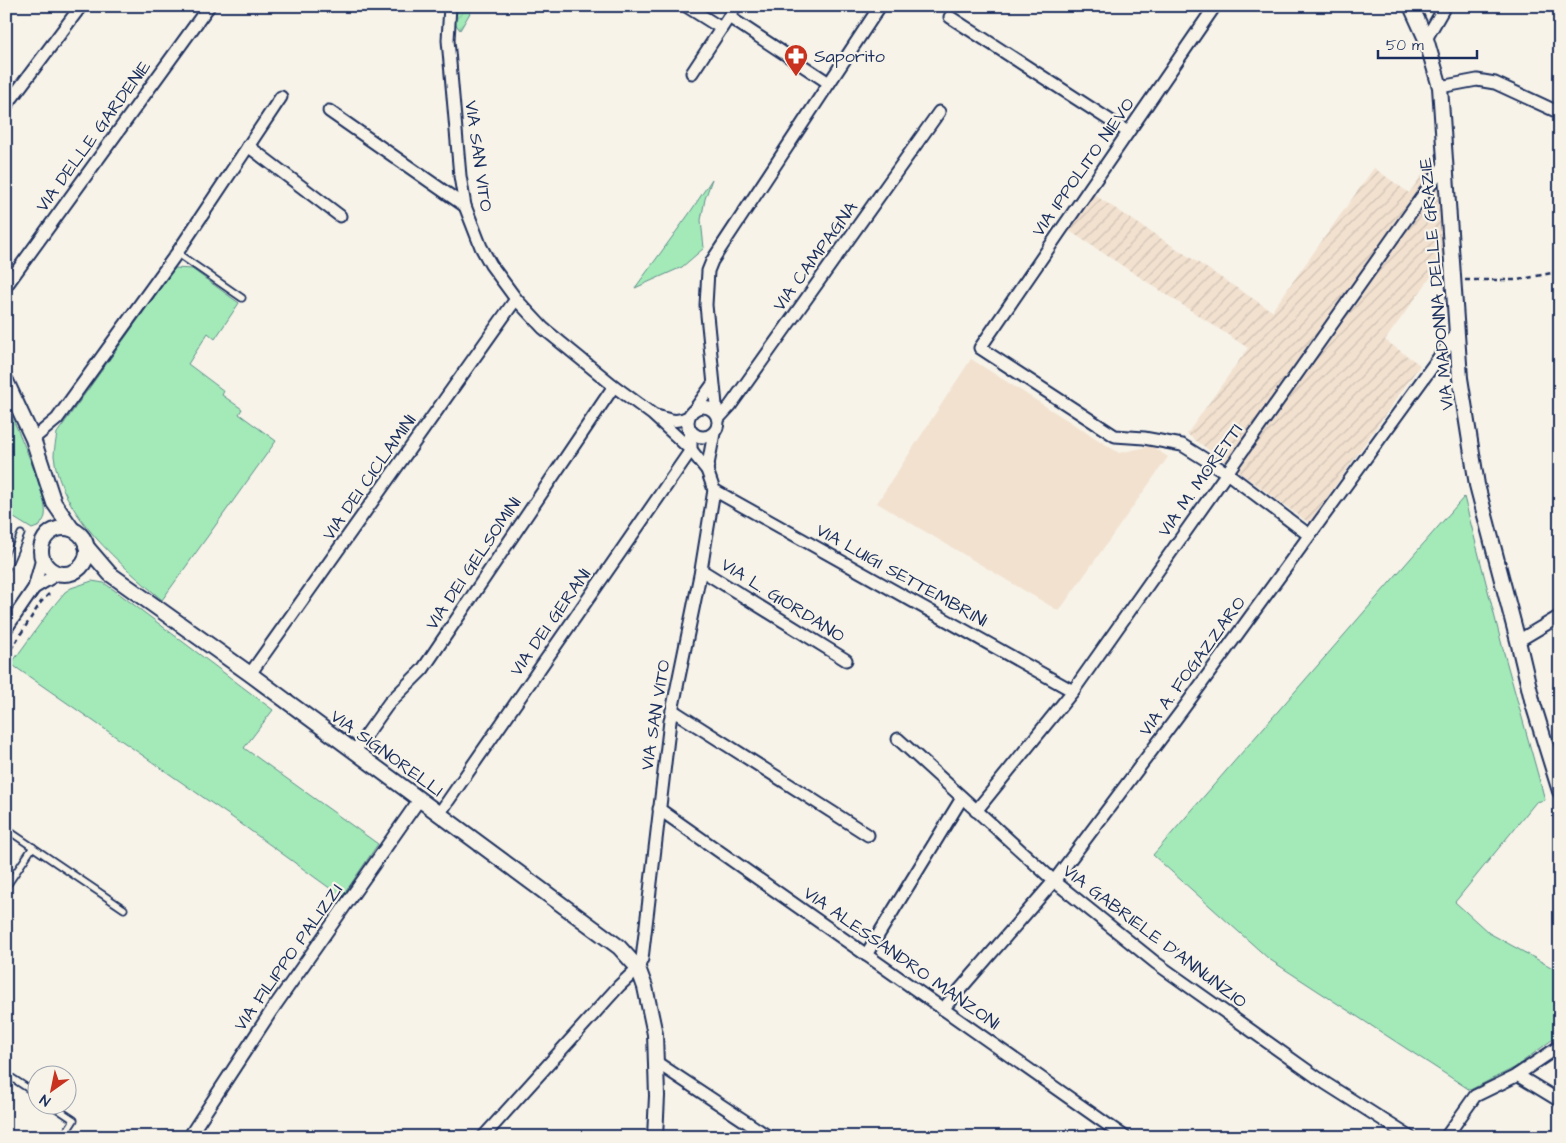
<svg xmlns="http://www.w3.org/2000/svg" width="1566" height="1143" font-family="'Architects Daughter',sans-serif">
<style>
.built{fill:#f2e1cf}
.industrial{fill:url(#industrial-furrows)}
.grass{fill:#a3eab8;stroke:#5f8c8b}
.garden{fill:url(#garden-furrows);stroke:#5f8c8b}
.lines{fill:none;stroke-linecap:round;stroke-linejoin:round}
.service-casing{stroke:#1b2f5e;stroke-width:9}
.minor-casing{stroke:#1b2f5e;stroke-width:15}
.tertiary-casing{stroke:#1b2f5e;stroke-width:18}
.path{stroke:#1b2f5e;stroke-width:2.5;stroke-dasharray:5 4;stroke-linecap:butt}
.service{stroke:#f7f3e8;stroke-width:5.5}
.minor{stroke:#f7f3e8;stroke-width:11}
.tertiary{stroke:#f7f3e8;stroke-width:14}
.labels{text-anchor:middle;stroke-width:4.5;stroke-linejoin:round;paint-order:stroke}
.poi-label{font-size:18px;fill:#1b2f5e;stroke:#f7f3e8;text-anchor:start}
.street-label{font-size:18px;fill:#1b2f5e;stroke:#f7f3e8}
</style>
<defs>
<pattern id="industrial-furrows" width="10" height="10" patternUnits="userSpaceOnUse" patternTransform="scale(1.25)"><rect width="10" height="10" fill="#f2e1cf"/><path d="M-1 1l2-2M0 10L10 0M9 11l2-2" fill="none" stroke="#cfc1b4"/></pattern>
<pattern id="garden-furrows" width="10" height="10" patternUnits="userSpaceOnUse" patternTransform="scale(1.25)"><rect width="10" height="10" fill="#a3eab8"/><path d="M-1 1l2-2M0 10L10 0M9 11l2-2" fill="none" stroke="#8cc9a1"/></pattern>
</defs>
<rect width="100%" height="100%" fill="#f7f3e8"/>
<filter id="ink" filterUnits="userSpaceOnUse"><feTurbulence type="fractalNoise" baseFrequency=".02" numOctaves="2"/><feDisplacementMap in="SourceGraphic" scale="10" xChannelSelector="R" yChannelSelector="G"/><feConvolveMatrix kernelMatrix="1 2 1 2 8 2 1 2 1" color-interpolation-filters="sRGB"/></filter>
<g filter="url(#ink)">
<polygon class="built" points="971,359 1119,453 1151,446 1168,457 1059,611 877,503"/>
<polygon class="industrial" points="1437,155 1444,259 1385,340 1420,365 1309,523 1187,434 1248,348 1068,230 1093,194 1272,311 1374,168 1409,193"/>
<g class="grass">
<polygon points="712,179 705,199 701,220 704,248 682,267 635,288 689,214"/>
<path d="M175 268 192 269 239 303 215 339 208 333 188 364 224 391 222 395 242 409 239 414 276 441 162 600C121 564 60 515 54 456 54 449 56 441 57 433Z"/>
<path d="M6 404C15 424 49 497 45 516 44 520 41 523 40 526L32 529 6 513Z"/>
<polygon points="1464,497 1504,653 1545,800 1536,802 1455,902 1489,933 1560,972 1560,1034 1514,1068 1470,1090 1269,959 1153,855"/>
<polygon points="92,581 104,583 117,592 273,710 244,748 378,844 342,897 233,818 11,664 51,609 65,592 71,588"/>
</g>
<polygon class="garden" points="453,6 474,6 460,30 454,22"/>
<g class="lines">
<g class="service-casing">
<g id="service">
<polyline points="177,253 242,298"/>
<polyline points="6,569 21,534"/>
<polyline points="6,829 124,909"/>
<polyline points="6,887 33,847"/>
<polyline points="6,1074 38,1095"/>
<polyline points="53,1106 74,1120 63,1137"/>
</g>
</g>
<g class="minor-casing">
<g id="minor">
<polyline points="450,6 448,40 460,176 465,206 481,247 491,265 516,299 543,328 614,386 652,414 676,436 691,450 707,470 714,490 701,570 670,721 642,959 638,968 619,986 483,1137"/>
<polyline points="686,6 721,28"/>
<polyline points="1215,6 980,348 1115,436 1144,438 1182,445 1227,473 1309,535"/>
<polyline points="729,17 829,83"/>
<polyline points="950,17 1128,132"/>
<polyline points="1426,39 1445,6"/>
<polyline points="692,73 736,6"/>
<polyline points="1440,87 1477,80 1495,83 1560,113"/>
<polyline points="6,106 81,6"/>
<polyline points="329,111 465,206"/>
<polyline points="248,146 340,216"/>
<polyline points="6,286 209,6"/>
<circle cx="703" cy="422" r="15"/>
<polyline points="695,409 713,384"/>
<polyline points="717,415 706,305 708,271 712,261 880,6"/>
<path d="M657 416C669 420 677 423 688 417"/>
<polyline points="718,419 730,406 939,112"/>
<polyline points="33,439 57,419 177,253 281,97"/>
<polyline points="707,470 714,433"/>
<polyline points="714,490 1073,691"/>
<polyline points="701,570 846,660"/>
<polyline points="34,588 59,573"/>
<polyline points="6,629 34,588 42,559"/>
<polyline points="1518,641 1560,616"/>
<polyline points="250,674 516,299"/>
<polyline points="672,710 868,835"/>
<polyline points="898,739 1054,881 1156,963 1325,1083 1410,1137"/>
<polyline points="354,752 389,703 423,669 614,386"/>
<polyline points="659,809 1125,1137"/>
<polyline points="976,811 1073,691 1445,164"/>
<polyline points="439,814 691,450 691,440 688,427"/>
<polyline points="866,955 962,798"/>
<polyline points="943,1009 1054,881 1183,709 1456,334"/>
<polyline points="656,1062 769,1137"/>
<polyline points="1517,1075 1560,1101"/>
<polyline points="189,1137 272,1010 419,800"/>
<polyline points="1446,1137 1475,1096 1514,1077 1560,1046"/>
</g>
</g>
<g class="tertiary-casing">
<g id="tertiary">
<polyline points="1411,6 1426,39 1440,87 1460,378 1477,485 1518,641 1533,704 1560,791"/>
<polyline points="6,381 33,439 54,503 72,529"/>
<circle cx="64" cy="551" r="23"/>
<polyline points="86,546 110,574 250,674 619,947 638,968 645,987 655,1034 657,1096 655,1137"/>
</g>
</g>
<g class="path">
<polyline points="1465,280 1518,280 1556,272"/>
<polyline points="6,657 41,602 49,594"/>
</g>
<use href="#service" class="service"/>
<use href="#minor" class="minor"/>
<use href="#tertiary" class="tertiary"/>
</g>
</g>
<defs>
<g id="pharmacy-pin" transform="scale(1.25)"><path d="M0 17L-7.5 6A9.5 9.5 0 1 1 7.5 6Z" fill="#c8321e" stroke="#f7f3e8"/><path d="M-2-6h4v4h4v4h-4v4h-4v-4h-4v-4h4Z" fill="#fff"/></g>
</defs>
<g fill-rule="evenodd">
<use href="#pharmacy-pin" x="796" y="56"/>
</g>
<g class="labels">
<g class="poi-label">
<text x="814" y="62">Saporito</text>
</g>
<g class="street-label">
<text transform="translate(93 136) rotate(-54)" y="6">VIA DELLE GARDENIE</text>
<text transform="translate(479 156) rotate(82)" y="6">VIA SAN VITO</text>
<text transform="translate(1083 167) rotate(-55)" y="6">VIA IPPOLITO NIEVO</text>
<text transform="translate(815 256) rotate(-54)" y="6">VIA CAMPAGNA</text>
<text transform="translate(1436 284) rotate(-95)" y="6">VIA MADONNA DELLE GRAZIE</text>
<text transform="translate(369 477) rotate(-55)" y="6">VIA DEI CICLAMINI</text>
<text transform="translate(1200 480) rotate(-55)" y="6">VIA M. MORETTI</text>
<text transform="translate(473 563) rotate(-56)" y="6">VIA DEI GELSOMINI</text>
<text transform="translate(902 575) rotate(29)" y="6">VIA LUIGI SETTEMBRINI</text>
<text transform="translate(783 600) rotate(32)" y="6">VIA L. GIORDANO</text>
<text transform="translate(550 622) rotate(-55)" y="6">VIA DEI GERANI</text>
<text transform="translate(1192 666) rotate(-54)" y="6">VIA A. FOGAZZARO</text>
<text transform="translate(655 715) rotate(-81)" y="6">VIA SAN VITO</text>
<text transform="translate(387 753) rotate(36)" y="6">VIA SIGNORELLI</text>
<text transform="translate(1155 936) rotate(37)" y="6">VIA GABRIELE D'ANNUNZIO</text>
<text transform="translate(288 957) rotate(-55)" y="6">VIA FILIPPO PALIZZI</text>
<text transform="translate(902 958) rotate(35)" y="6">VIA ALESSANDRO MANZONI</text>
</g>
</g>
<rect width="1566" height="1143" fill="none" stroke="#f7f3e8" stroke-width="25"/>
<rect x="12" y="12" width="1541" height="1118" fill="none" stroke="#1b2f5e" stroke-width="2" filter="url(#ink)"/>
<g transform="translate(52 1090) rotate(213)"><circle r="24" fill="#f7f3e8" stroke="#9fa5b1"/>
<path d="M0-4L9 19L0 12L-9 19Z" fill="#c8321e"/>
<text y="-8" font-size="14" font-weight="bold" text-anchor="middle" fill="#1b2f5e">N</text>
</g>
<path d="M1378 50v8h99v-8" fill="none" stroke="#1b2f5e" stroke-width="2.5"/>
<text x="1386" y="50" font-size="15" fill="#1b2f5e" stroke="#f7f3e8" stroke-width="4" paint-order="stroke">50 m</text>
</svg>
